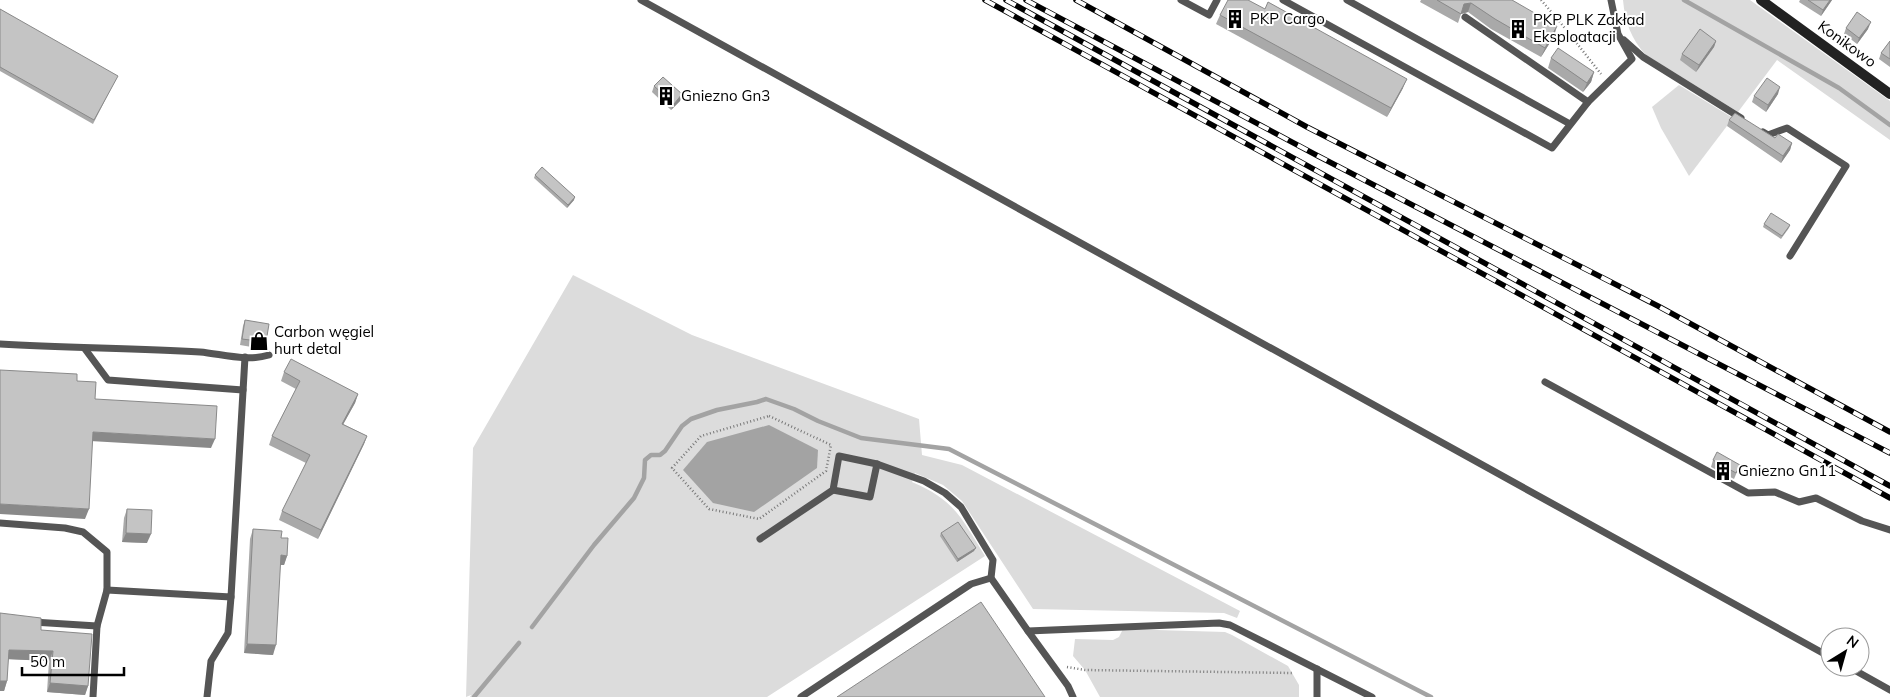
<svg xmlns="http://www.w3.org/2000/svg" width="1890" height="697" font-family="Mulish,sans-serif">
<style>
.green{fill:#dcdcdc}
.water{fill:#a3a3a3}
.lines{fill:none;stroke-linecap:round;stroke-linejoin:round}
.stream{stroke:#a3a3a3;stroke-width:4.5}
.path{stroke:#777;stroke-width:2.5;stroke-dasharray:1 2.5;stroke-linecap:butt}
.lane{stroke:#555;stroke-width:7}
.secondary{stroke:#222;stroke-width:10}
.rail-casing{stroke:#000;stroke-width:5.5}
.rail{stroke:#fff;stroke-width:4;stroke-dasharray:11;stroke-linecap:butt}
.wall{fill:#a9a9a9}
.shaded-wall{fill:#898989}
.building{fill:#c4c4c4;stroke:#898989}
.labels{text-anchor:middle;stroke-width:4;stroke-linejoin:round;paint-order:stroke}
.poi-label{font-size:15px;fill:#000;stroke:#fff;text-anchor:start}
.street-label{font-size:15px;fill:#000;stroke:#fff}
</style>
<rect width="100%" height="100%" fill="#fff"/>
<g class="green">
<path d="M1623 0H1750L1890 101V140L1777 60 1738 112 1646 55C1631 39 1625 22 1623 0Z"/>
<polygon points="1679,85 1733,118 1689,176 1661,128 1652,107"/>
<path d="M573 275 692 335 919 419 922 455 962 465 1240 611 1237 618 1224 613 1033 609 962 501 943 485 915 473 912 482C955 500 962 519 985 556L767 697H470L471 695 466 697 473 448Z"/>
<polygon points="1123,629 1225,632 1232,635 1288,666 1299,685 1299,697 1100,697 1085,670 1073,656 1075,639 1113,640 1119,637"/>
</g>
<polygon class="water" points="769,425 818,450 817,468 754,512 713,503 683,470 707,442"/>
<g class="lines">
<g class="stream">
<polyline points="1684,0 1839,88 1890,125"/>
<polyline points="532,627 594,545 634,498 644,478 645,460 651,455 660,455 665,451 682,426 691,419 717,410 757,402 766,399 794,409 818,421 861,438 949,449 1431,697"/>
<polyline points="474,697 519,643"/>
</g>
<g class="path">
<polyline points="1541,0 1560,22 1601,74"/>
<polygon points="769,416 831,445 826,471 759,519 709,509 672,468 701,436"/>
<polyline points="1067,667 1085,670 1293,673"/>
</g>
<g class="lane">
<polyline points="641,0 1830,657"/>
<polyline points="1181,0 1209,15 1217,0"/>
<polyline points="1283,0 1552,148 1588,102 1632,59 1618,34 1611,0"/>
<polyline points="1347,0 1570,124"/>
<polyline points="1465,17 1588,102"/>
<polyline points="1624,40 1643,57 1741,118"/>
<polyline points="1763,132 1768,135 1787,128 1846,166 1790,256"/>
<path d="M0 344C67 348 133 348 200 352 222 354 247 362 269 355"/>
<polyline points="85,349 108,380 243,390"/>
<polyline points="1545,382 1748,493 1775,492 1799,502 1816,498 1862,521 1890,530"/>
<polyline points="833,490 870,497 877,464"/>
<polyline points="0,523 65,528 83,532 107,552 107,590 97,626 93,697"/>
<polyline points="760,539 833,490 839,456 877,464 924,481 945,493 961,507 993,560 991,578 1028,631 1219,623 1230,625 1372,697"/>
<polyline points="107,590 231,597 245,357"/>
<polyline points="33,622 97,626"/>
<polyline points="1028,631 1068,686 1073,697"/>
<polyline points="1849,667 1890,690"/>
<polyline points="1317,669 1317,697"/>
<polyline points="207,697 211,661 228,633 231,597"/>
<polyline points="801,697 971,584 991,578"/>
</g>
<polyline class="secondary" points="1761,0 1890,94"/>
<g class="rail-casing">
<g id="rail">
<polyline points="985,0 1890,498"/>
<polyline points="1006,0 1890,486"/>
<polyline points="1026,0 1318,156 1890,453"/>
<polyline points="1076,0 1307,127 1658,306 1890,432"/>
</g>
</g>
<use href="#rail" class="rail"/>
</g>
<g class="wall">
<polygon points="1421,0 1512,0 1554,36 1541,57 1491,29 1468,12 1461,14 1458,23 1420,2"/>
<polygon points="1800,0 1832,0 1821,16 1799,2"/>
<polygon points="0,9 116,79 93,124 0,71"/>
<polygon points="1220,15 1403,88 1387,117 1216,24"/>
<polygon points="1846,28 1868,29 1857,44 1844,34"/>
<polygon points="1716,41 1714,47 1696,72 1680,60 1682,54"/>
<polygon points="1890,41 1890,67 1879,59 1881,53"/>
<polygon points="1551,58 1594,72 1591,82 1583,92 1548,68"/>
<polygon points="654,86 682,94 680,101 671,110 652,92"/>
<polygon points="1778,94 1766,112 1752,102 1754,96"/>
<polygon points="1729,120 1775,138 1792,143 1790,150 1781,163 1727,126"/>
<polygon points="535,175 574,200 567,208 534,178"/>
<polygon points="1764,224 1790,225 1789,228 1781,239 1763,227"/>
<polygon points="245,320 266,342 263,349 240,345 243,326"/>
<polygon points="284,372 358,394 355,403 343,424 367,436 364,444 318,539 279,520 282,511 306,463 269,445 272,436 296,389 281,381"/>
<polygon points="1713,460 1740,465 1734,479 1711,467"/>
<polygon points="127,509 147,543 122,542 124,518"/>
<polygon points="253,529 281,538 287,556 284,565 280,565 273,655 244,653 250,539"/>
<polygon points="941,533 974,551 957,562 940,536"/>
<polygon points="0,613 41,630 88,686 85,695 47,692 49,661 8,659 7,681 4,691 0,691"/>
</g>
<g class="shaded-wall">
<polygon points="1830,0 1832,0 1821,16 1823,10"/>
<polygon points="1471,3 1468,12 1461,14 1464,4"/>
<polygon points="1871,22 1868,29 1857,44 1859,38"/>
<polygon points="1557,26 1554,36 1541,57 1545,48"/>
<polygon points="1716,41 1714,47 1696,72 1699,65"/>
<polygon points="1594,72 1591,82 1583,92 1587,83"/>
<polygon points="1407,79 1403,88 1387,117 1391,108"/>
<polygon points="1780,87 1778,94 1766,112 1768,105"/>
<polygon points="682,94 680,101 671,110 674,104"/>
<polygon points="1792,143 1790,150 1781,163 1783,156"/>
<polygon points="575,197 574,200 567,208 568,205"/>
<polygon points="358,394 355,403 339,432 342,424"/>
<polygon points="93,432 215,439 211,448 90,441"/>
<polygon points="367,436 364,444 318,539 321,530"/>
<polygon points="0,504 89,509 85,519 0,514"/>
<polygon points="126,533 151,534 147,543 122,542"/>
<polygon points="976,548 974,551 957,562 958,559"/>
<polygon points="281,555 287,556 284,565 277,565"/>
<polygon points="247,644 276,645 273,655 244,653"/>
<polygon points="9,650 53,651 49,661 5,659"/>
<polygon points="0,681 7,681 4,691 0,691"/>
<polygon points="50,683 88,686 85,695 47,692"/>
</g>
<g class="building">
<polygon points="1228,0 1248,0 1265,9 1268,2 1407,79 1391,108 1220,15"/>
<polygon points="1437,0 1512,0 1557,26 1545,48 1495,19 1471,3 1464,4 1461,14"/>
<polygon points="1808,0 1830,0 1823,10"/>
<polygon points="0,9 118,76 94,120 0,67"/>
<polygon points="1857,12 1871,22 1859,38 1846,28"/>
<polygon points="1700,29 1716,41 1699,65 1682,54"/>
<polygon points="1890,41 1890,59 1881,53"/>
<polygon points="1558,48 1594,72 1587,83 1551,58"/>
<polygon points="663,77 682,94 674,104 654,86"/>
<polygon points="1767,78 1780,87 1768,105 1754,96"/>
<polygon points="1735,113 1775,138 1778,134 1792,143 1783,156 1729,120"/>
<polygon points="542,167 575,197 568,205 535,175"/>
<polygon points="1771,213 1790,225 1782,236 1764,224"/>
<polygon points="245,320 269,324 266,342 242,339"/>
<polygon points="291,359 358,394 342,424 367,436 321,530 282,511 310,455 272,436 300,381 284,372"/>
<polygon points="0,370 77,374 77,381 96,382 95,399 217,406 215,439 93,432 89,509 0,504"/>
<polygon points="1717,452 1740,465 1736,473 1713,460"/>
<polygon points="127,509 152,510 151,534 126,533"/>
<polygon points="958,522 976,548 958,559 941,533"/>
<polygon points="253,529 282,531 281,538 288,538 287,556 281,555 276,645 247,644"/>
<polygon points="981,602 1045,697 837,697"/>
<polygon points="0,613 41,618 41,630 92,634 88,686 50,683 53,651 9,650 7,681 0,681"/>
</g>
<defs>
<g id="building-bare" transform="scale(1.5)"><path d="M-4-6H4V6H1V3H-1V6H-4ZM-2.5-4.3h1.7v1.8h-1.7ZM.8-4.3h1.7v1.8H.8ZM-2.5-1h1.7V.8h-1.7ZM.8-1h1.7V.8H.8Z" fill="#000" stroke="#fff" stroke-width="2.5" paint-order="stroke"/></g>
<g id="shop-bare" transform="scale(1.5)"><path d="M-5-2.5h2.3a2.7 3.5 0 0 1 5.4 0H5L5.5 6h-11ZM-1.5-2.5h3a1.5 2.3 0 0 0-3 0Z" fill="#000" stroke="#fff" stroke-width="2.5" paint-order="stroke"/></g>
</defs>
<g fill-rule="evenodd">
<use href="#building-bare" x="1235" y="19"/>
<use href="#building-bare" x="1518" y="29"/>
<use href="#building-bare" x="666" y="96"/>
<use href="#shop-bare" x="259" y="341"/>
<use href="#building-bare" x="1723" y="471"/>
</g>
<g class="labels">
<g class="poi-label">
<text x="1250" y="24">PKP Cargo</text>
<text x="1533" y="25">PKP PLK Zakład<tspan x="1533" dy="17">Eksploatacji</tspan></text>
<text x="681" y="101">Gniezno Gn3</text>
<text x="274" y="337">Carbon węgiel<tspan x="274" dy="17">hurt detal</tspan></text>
<text x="1738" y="476">Gniezno Gn11</text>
</g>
<g class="street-label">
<text transform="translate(1847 44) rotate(36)" y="5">Konikowo</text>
</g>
</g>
<g transform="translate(1845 652) rotate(37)"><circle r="24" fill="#ffffff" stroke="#999999"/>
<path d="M0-4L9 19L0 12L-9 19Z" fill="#000000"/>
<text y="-8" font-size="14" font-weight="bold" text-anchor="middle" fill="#000000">N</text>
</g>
<path d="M22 667v8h102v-8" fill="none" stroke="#000000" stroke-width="2.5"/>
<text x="30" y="667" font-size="15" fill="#000000" stroke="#ffffff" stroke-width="4" paint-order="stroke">50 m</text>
</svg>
